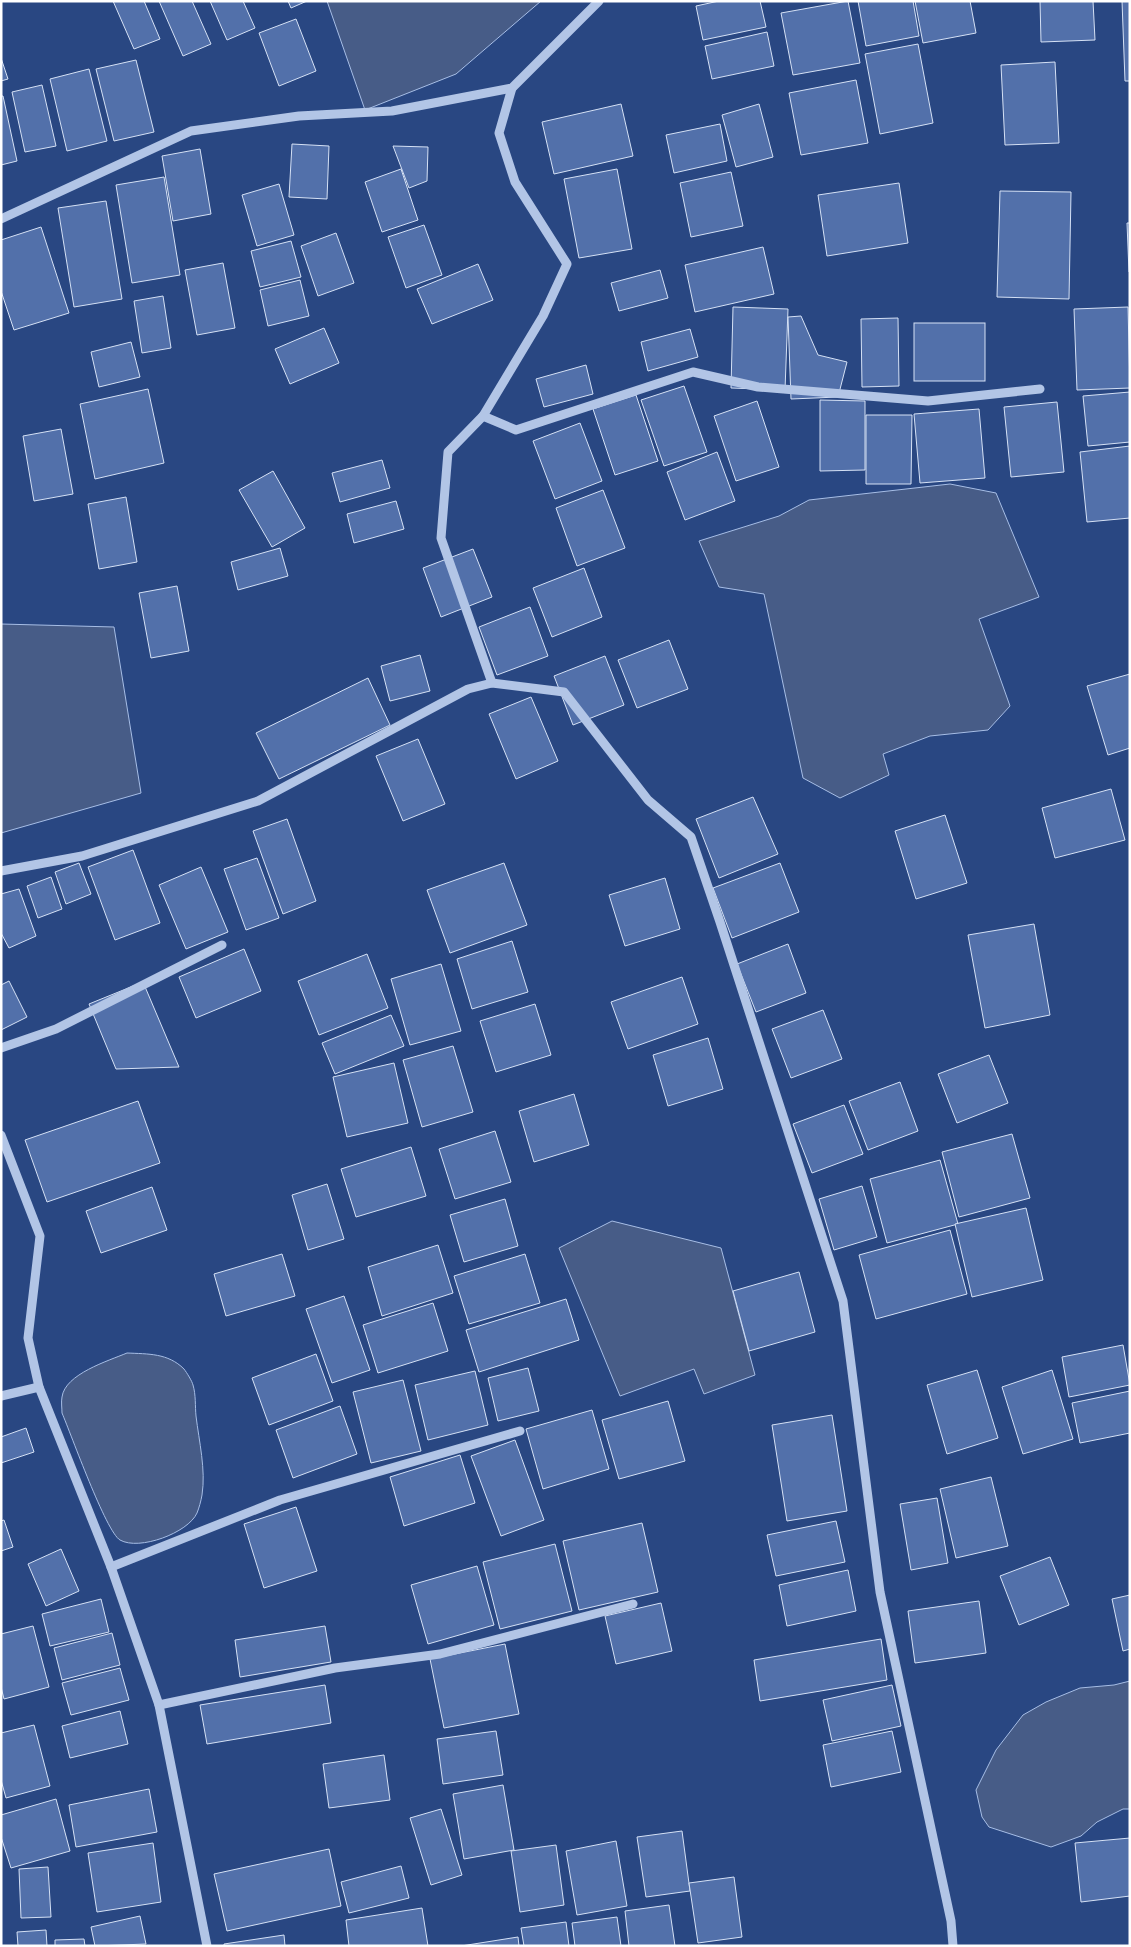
<svg xmlns="http://www.w3.org/2000/svg" width="1131" height="1947" font-family="'PT Sans Narrow',sans-serif">
<style>
.water{fill:#475c87;stroke:#a7bee6}
.building{fill:#5270aa;stroke:#d5e1f5}
.lines{fill:none;stroke-linecap:round;stroke-linejoin:round}
.minor{stroke:#b2c5e6;stroke-width:9}
</style>
<rect width="100%" height="100%" fill="#294782"/>
<g class="water">
<polygon points="327,1 541,1 456,74 365,110"/>
<polygon points="950,484 996,493 1039,597 979,619 1010,706 988,730 930,736 883,754 889,775 840,798 803,778 764,594 719,587 699,541 779,516 809,500"/>
<polygon points="1,624 114,627 141,793 1,833"/>
<polygon points="612,1221 721,1248 755,1375 704,1394 694,1369 620,1396 559,1248"/>
<path d="M127 1353C148 1354 168 1353 184 1369 187 1373 192 1381 193 1385 196 1395 195 1406 196 1416 199 1441 206 1470 202 1495 201 1501 199 1508 197 1513 188 1533 139 1551 120 1540 106 1532 71 1434 62 1413 62 1408 61 1402 62 1397 65 1374 108 1361 127 1353Z"/>
<polygon points="1130,1681 1130,1809 1123,1809 1097,1822 1081,1836 1051,1847 989,1827 982,1817 976,1790 996,1750 1023,1715 1046,1702 1080,1688 1114,1685"/>
</g>
<g class="building">
<polygon points="113,1 144,1 160,39 134,49"/>
<polygon points="159,1 192,1 211,44 183,56"/>
<polygon points="210,1 243,1 255,28 227,40"/>
<polygon points="288,1 307,1 291,8"/>
<polygon points="719,1 760,1 766,27 703,40 696,6"/>
<polygon points="848,1 860,63 793,75 781,13"/>
<polygon points="858,1 913,1 919,36 866,46"/>
<polygon points="915,1 970,1 976,33 923,43"/>
<polygon points="1040,1 1093,1 1095,40 1041,42"/>
<polygon points="1122,1 1130,1 1130,81 1125,81"/>
<polygon points="296,19 316,71 279,86 259,33"/>
<polygon points="767,32 774,66 712,79 705,46"/>
<polygon points="918,44 933,123 880,134 865,54"/>
<polygon points="1,58 8,79 1,81"/>
<polygon points="136,60 154,132 114,141 96,69"/>
<polygon points="1055,62 1059,143 1005,145 1001,65"/>
<polygon points="89,69 107,141 67,151 50,79"/>
<polygon points="856,80 868,143 801,155 789,93"/>
<polygon points="42,85 56,146 25,152 12,92"/>
<polygon points="1,96 3,96 17,161 1,165"/>
<polygon points="621,104 633,156 554,174 542,122"/>
<polygon points="759,104 773,157 736,167 722,115"/>
<polygon points="720,124 727,161 674,173 666,135"/>
<polygon points="292,144 329,146 327,199 289,197"/>
<polygon points="393,146 428,147 427,181 409,188"/>
<polygon points="200,149 211,214 173,221 162,156"/>
<polygon points="401,169 418,220 382,232 365,182"/>
<polygon points="617,169 632,249 579,258 564,179"/>
<polygon points="731,172 743,226 691,237 680,183"/>
<polygon points="164,177 180,275 132,283 116,185"/>
<polygon points="899,183 908,243 827,256 818,195"/>
<polygon points="279,184 294,235 257,246 242,195"/>
<polygon points="1000,191 1071,192 1069,299 997,297"/>
<polygon points="106,201 122,299 74,307 58,208"/>
<polygon points="1127,223 1130,223 1130,272 1129,272"/>
<polygon points="424,225 442,275 406,288 388,237"/>
<polygon points="41,227 69,313 14,330 1,291 1,240"/>
<polygon points="336,233 354,283 318,296 301,246"/>
<polygon points="291,241 301,277 260,287 251,251"/>
<polygon points="763,247 774,294 695,312 685,265"/>
<polygon points="223,263 235,328 197,335 185,270"/>
<polygon points="478,264 493,300 432,324 417,289"/>
<polygon points="660,270 668,298 619,311 611,283"/>
<polygon points="300,280 309,316 268,326 260,290"/>
<polygon points="163,296 171,348 142,353 134,301"/>
<polygon points="733,307 788,309 785,390 731,388"/>
<polygon points="1128,307 1130,388 1077,390 1074,309"/>
<polygon points="801,316 818,355 847,362 838,397 791,399 788,317"/>
<polygon points="898,318 899,386 862,387 861,319"/>
<rect x="914" y="323" width="71" height="58"/>
<polygon points="324,328 339,363 290,384 275,349"/>
<polygon points="690,329 698,357 648,371 641,342"/>
<polygon points="131,342 140,377 99,387 91,352"/>
<polygon points="586,365 593,394 544,407 536,379"/>
<polygon points="684,386 707,452 664,466 641,400"/>
<polygon points="148,389 164,463 95,479 80,404"/>
<polygon points="1130,392 1130,442 1088,446 1083,396"/>
<polygon points="636,395 658,461 615,475 593,409"/>
<polygon points="820,400 865,401 865,470 820,471"/>
<polygon points="757,401 779,467 736,481 714,416"/>
<polygon points="1057,402 1064,472 1011,477 1004,407"/>
<polygon points="979,409 985,478 920,483 914,414"/>
<polygon points="866,415 912,415 911,484 866,484"/>
<polygon points="580,423 602,481 555,499 533,441"/>
<polygon points="61,429 73,494 34,501 23,436"/>
<polygon points="1130,446 1130,518 1087,522 1080,452"/>
<polygon points="717,452 735,501 685,520 667,472"/>
<polygon points="382,460 390,488 340,502 332,473"/>
<polygon points="273,471 305,528 272,547 239,490"/>
<polygon points="603,490 625,548 577,566 556,508"/>
<polygon points="126,497 137,562 99,569 88,504"/>
<polygon points="396,501 404,529 354,543 347,514"/>
<polygon points="280,548 288,576 238,590 231,562"/>
<polygon points="473,549 492,597 441,617 423,568"/>
<polygon points="584,568 602,617 552,637 533,588"/>
<polygon points="177,586 189,651 151,658 139,593"/>
<polygon points="530,607 548,656 497,675 479,627"/>
<polygon points="669,640 688,689 637,708 618,660"/>
<polygon points="420,655 430,691 390,701 381,666"/>
<polygon points="605,656 624,705 573,725 554,676"/>
<polygon points="1130,674 1130,748 1108,755 1087,686"/>
<polygon points="368,678 390,725 279,779 256,733"/>
<polygon points="531,697 558,761 516,779 489,714"/>
<polygon points="418,739 445,804 403,821 376,756"/>
<polygon points="1111,789 1125,840 1055,858 1042,808"/>
<polygon points="753,797 778,854 719,878 696,819"/>
<polygon points="945,815 967,883 916,899 895,831"/>
<polygon points="287,819 316,901 283,914 253,831"/>
<polygon points="133,850 160,923 115,940 88,867"/>
<polygon points="257,858 279,918 246,930 224,869"/>
<polygon points="79,863 91,894 66,904 55,872"/>
<polygon points="504,863 527,925 450,953 427,890"/>
<polygon points="780,863 799,912 732,938 713,888"/>
<polygon points="201,867 228,932 186,949 159,885"/>
<polygon points="51,877 62,909 38,918 27,886"/>
<polygon points="665,878 680,929 625,946 609,895"/>
<polygon points="19,889 36,936 9,948 1,933 1,894"/>
<polygon points="1034,924 1050,1015 985,1028 968,935"/>
<polygon points="512,941 528,992 472,1009 457,959"/>
<polygon points="788,944 806,993 756,1012 737,964"/>
<polygon points="244,949 261,991 196,1018 179,977"/>
<polygon points="367,954 388,1008 319,1035 298,981"/>
<polygon points="441,964 461,1031 410,1045 391,979"/>
<polygon points="682,977 698,1024 628,1049 611,1002"/>
<polygon points="9,981 27,1017 1,1030 1,985"/>
<polygon points="143,982 179,1067 116,1069 89,1004"/>
<polygon points="535,1004 551,1055 496,1072 480,1021"/>
<polygon points="823,1010 842,1059 791,1078 772,1029"/>
<polygon points="391,1015 404,1046 335,1074 322,1043"/>
<polygon points="708,1038 723,1089 668,1106 653,1055"/>
<polygon points="453,1046 473,1112 422,1127 403,1060"/>
<polygon points="989,1055 1008,1103 957,1123 938,1074"/>
<polygon points="394,1063 408,1123 347,1137 333,1077"/>
<polygon points="900,1082 918,1131 868,1150 849,1101"/>
<polygon points="574,1094 589,1145 534,1162 519,1111"/>
<polygon points="138,1101 160,1163 47,1202 25,1140"/>
<polygon points="844,1105 863,1154 812,1173 793,1124"/>
<polygon points="495,1131 511,1182 455,1199 439,1149"/>
<polygon points="1012,1134 1030,1198 959,1217 942,1152"/>
<polygon points="411,1147 426,1196 356,1217 341,1169"/>
<polygon points="940,1160 958,1224 887,1243 870,1179"/>
<polygon points="327,1184 344,1239 308,1250 292,1195"/>
<polygon points="862,1186 877,1237 834,1250 819,1199"/>
<polygon points="152,1187 167,1230 101,1253 86,1211"/>
<polygon points="505,1199 518,1246 464,1262 450,1215"/>
<polygon points="1026,1208 1043,1280 972,1297 955,1224"/>
<polygon points="950,1230 967,1294 876,1319 859,1255"/>
<polygon points="438,1245 453,1293 382,1316 368,1267"/>
<polygon points="282,1254 295,1296 226,1316 214,1274"/>
<polygon points="525,1254 540,1303 469,1324 454,1276"/>
<polygon points="799,1272 815,1332 749,1351 733,1291"/>
<polygon points="344,1296 370,1370 332,1383 306,1309"/>
<polygon points="566,1299 579,1340 479,1372 466,1330"/>
<polygon points="433,1303 448,1351 378,1373 363,1325"/>
<polygon points="1123,1345 1130,1385 1069,1397 1062,1357"/>
<polygon points="316,1354 333,1401 269,1425 252,1378"/>
<polygon points="528,1368 539,1411 498,1421 488,1378"/>
<polygon points="977,1370 998,1438 947,1454 927,1385"/>
<polygon points="1052,1370 1073,1439 1023,1454 1002,1387"/>
<polygon points="475,1371 488,1425 428,1440 415,1385"/>
<polygon points="403,1380 421,1451 371,1463 353,1392"/>
<polygon points="1130,1391 1130,1433 1080,1443 1072,1403"/>
<polygon points="668,1401 685,1461 619,1479 602,1420"/>
<polygon points="340,1406 357,1454 293,1478 276,1430"/>
<polygon points="592,1410 609,1469 543,1489 526,1429"/>
<polygon points="832,1415 847,1511 787,1521 772,1425"/>
<polygon points="26,1428 34,1452 1,1463 1,1437"/>
<polygon points="515,1440 544,1520 501,1536 471,1456"/>
<polygon points="460,1455 475,1503 404,1526 390,1477"/>
<polygon points="991,1477 1008,1546 956,1558 940,1489"/>
<polygon points="937,1498 948,1563 911,1570 900,1504"/>
<polygon points="296,1507 317,1571 264,1588 244,1524"/>
<polygon points="4,1520 13,1547 1,1551 1,1521"/>
<polygon points="836,1521 845,1562 776,1576 767,1535"/>
<polygon points="642,1523 658,1592 579,1610 563,1541"/>
<polygon points="555,1544 572,1611 500,1629 483,1562"/>
<polygon points="61,1549 79,1591 46,1606 28,1564"/>
<polygon points="1050,1557 1069,1605 1019,1625 1000,1576"/>
<polygon points="477,1566 494,1625 428,1644 411,1585"/>
<polygon points="848,1570 856,1611 787,1626 779,1585"/>
<polygon points="1130,1595 1130,1649 1123,1651 1112,1599"/>
<polygon points="101,1599 109,1632 50,1646 42,1614"/>
<polygon points="979,1601 986,1653 915,1663 908,1611"/>
<polygon points="661,1603 672,1651 616,1664 605,1616"/>
<polygon points="33,1626 49,1687 4,1699 1,1687 1,1634"/>
<polygon points="325,1626 331,1662 240,1677 235,1640"/>
<polygon points="112,1633 120,1665 62,1680 54,1648"/>
<polygon points="881,1639 887,1680 760,1701 754,1660"/>
<polygon points="505,1644 519,1714 444,1728 430,1659"/>
<polygon points="120,1668 129,1700 71,1715 62,1683"/>
<polygon points="325,1685 331,1723 207,1744 200,1705"/>
<polygon points="892,1685 901,1726 832,1741 823,1700"/>
<polygon points="120,1711 128,1744 70,1758 62,1726"/>
<polygon points="34,1725 50,1786 6,1798 1,1780 1,1733"/>
<polygon points="496,1731 503,1775 443,1784 437,1739"/>
<polygon points="892,1731 901,1772 831,1787 823,1745"/>
<polygon points="384,1755 390,1800 329,1808 323,1764"/>
<polygon points="503,1785 514,1850 464,1859 453,1794"/>
<polygon points="149,1789 157,1832 76,1847 69,1805"/>
<polygon points="56,1799 70,1851 11,1868 1,1837 1,1815"/>
<polygon points="441,1809 462,1875 431,1885 410,1818"/>
<polygon points="682,1831 690,1891 646,1897 637,1837"/>
<polygon points="1130,1838 1130,1896 1081,1902 1075,1843"/>
<polygon points="616,1841 627,1906 577,1915 566,1851"/>
<polygon points="153,1843 161,1902 97,1912 88,1853"/>
<polygon points="556,1845 564,1905 520,1912 511,1851"/>
<polygon points="329,1849 341,1906 227,1931 214,1874"/>
<polygon points="401,1866 409,1898 349,1913 341,1882"/>
<polygon points="48,1867 51,1917 21,1918 19,1869"/>
<polygon points="734,1877 742,1937 698,1943 689,1883"/>
<polygon points="669,1905 675,1946 629,1946 625,1911"/>
<polygon points="422,1908 428,1946 349,1946 346,1920"/>
<polygon points="140,1916 146,1944 95,1946 91,1927"/>
<polygon points="617,1917 621,1946 575,1946 572,1923"/>
<polygon points="566,1922 569,1946 524,1946 521,1928"/>
<polygon points="46,1930 47,1946 18,1946 17,1932"/>
<polygon points="284,1935 285,1946 224,1946 224,1944"/>
<polygon points="518,1937 519,1946 461,1946"/>
<polygon points="84,1939 85,1946 55,1946 55,1940"/>
</g>
<g class="lines">
<g class="minor">
<polyline points="1,219 191,131 299,116 392,111 512,88 599,1"/>
<polyline points="483,416 516,430 693,372 758,387 928,401 1040,389"/>
<polyline points="492,683 564,692 648,800 691,837 720,922 843,1301 880,1592 951,1921 953,1946"/>
<polyline points="1,871 82,856 258,801 468,689 492,683 441,538 448,452 483,416 543,316 567,264 515,182 499,133 512,88"/>
<polyline points="1,1048 56,1029 222,945"/>
<polyline points="1,1135 40,1236 28,1338 39,1387 111,1567 159,1705 207,1946"/>
<polyline points="1,1396 39,1387"/>
<polyline points="111,1567 280,1500 520,1431"/>
<polyline points="159,1705 335,1668 440,1654 633,1604"/>
</g>
</g>
<rect width="1131" height="1947" fill="none" stroke="#ffffff" stroke-width="5"/>
</svg>
